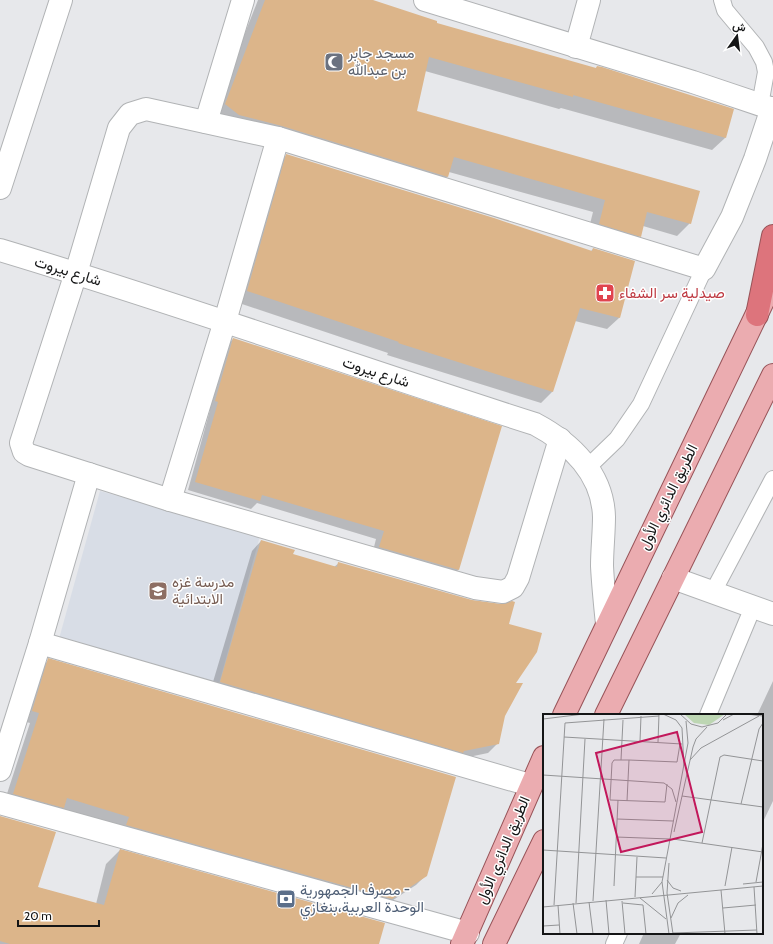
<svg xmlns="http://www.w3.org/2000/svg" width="773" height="944" font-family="Cabin,Vazirmatn,sans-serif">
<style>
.built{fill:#d8dde6}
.shadow{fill:#0003}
.building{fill:#dcb58a}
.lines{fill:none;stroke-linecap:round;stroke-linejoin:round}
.lane-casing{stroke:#b1b3b5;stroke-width:18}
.street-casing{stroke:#b1b3b5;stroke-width:24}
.secondary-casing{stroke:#b1b3b5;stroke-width:24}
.primary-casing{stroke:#975358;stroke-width:24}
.highway-casing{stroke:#975358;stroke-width:24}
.lane{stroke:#fff;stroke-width:16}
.street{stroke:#fff;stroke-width:22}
.secondary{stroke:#fff;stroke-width:22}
.primary{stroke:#ebacb0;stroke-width:22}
.highway{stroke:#dd747c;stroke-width:22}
.labels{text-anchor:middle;stroke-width:3;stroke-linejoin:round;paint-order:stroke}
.worship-label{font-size:15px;fill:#5b616d;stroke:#fff;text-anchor:start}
.street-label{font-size:15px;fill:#141516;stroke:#fff}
.health-label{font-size:15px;fill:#be3a42;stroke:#fff;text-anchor:start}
.education-label{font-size:15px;fill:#785e54;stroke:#fff;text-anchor:start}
.service-label{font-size:15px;fill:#4e5e75;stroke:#fff;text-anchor:start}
.inset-road{fill:none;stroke:#939496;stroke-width:1}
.view{fill:#c2185b;fill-opacity:0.15;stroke:#c2185b;stroke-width:2}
.inset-edge{fill:none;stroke:#141516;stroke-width:2}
</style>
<rect width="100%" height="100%" fill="#e7e8eb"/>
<polygon class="built" points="100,491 260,536 217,691 57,646"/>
<g class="shadow">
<polygon points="258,0 369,0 436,24 595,69 597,67 733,110 725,138 712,150 561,108 559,109 425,71 415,111 690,223 677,236 643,226 640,236 627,249 587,236 593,212 449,172 447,177 434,189 212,117"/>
<polygon points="287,155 590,252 593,249 633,261 619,318 607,329 575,321 552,392 541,403 387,355 388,353 236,302 275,166"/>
<polygon points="233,339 500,427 458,570 450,578 372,555 376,539 257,503 251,509 188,490 210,410 207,409 225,347"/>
<polygon points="261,541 292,555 334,567 339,563 508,625 514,684 504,715 498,743 488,753 454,760 210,692 252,551"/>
<polygon points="49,660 426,875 416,885 381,908 4,803 30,723 23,721 39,669"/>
<polygon points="773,681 773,801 762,824 762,715 757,715"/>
<polygon points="0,817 36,887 96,904 106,864 120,850 378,944 0,944"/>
<polygon points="644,933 681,933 675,944 639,944"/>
</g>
<g class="building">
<polygon points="265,0 373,0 437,21 437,23 596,68 597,66 602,67 734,109 726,138 573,95 573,97 429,57 417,111 700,191 691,224 647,212 641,237 599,224 605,200 454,157 448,177 282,126 239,115 225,104"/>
<polygon points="286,154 494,218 592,251 593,248 635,261 620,318 580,308 553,392 398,343 399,342 247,291"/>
<polygon points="233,338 502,426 459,570 379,547 384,531 262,495 260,501 195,482 218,402 215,401"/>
<polygon points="261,540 295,550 293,554 337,567 338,562 472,600 501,604 512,601 515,602 509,624 542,633 537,652 516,683 523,683 505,716 499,744 464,751 463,753 220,682"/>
<polygon points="48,658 456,777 427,876 392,899 126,825 129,817 67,798 64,808 13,794 39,713 32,711"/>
<polygon points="0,816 56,832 38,887 104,905 120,849 385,923 379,944 10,944 0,941"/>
</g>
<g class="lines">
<g class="lane-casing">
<g id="lane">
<polyline points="722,0 725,10 756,47 764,62 766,72 760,105"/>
<polyline points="588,467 617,439 641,404 704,269"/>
<polyline points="713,592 773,479"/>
<polyline points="708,715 753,607"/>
<polyline points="614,944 619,933"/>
</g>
</g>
<g class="street-casing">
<g id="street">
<polyline points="425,0 693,82 773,109"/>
<polyline points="576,47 589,0"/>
<polyline points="206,122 243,0"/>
<polyline points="0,188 61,0"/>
<polyline points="560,439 518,578 513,587 503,592 475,588 170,500 29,455 24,452 21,443 76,273 119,128 130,114 146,109 278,138 704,269 732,217 755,159 772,108"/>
<polyline points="170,500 225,321 278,138"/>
<polyline points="673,578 773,614"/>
<polyline points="40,643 530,785"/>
<polyline points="0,770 40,643 89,474"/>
<polyline points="0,803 468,933"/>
</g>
</g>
<g class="secondary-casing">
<path id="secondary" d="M0 250C180 304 356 367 535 424 571 443 603 474 604 517 604 533 602 550 602 566 603 585 605 605 607 624"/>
</g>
<g class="primary-casing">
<g id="primary">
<polyline points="564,715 765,297"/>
<polyline points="606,715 773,375"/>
<polyline points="462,944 544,757"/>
<polyline points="494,944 544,841"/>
</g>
</g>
<g class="highway-casing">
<polyline id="highway" points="757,315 773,236"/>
</g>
<use href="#lane" class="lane"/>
<use href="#street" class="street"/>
<use href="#secondary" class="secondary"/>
<use href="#primary" class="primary"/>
<use href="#highway" class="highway"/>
</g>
<defs>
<g id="mosque-square" transform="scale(1)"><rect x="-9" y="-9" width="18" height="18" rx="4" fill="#6b7280" stroke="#fff"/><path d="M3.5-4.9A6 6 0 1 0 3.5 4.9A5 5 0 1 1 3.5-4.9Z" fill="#fff"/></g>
<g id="pharmacy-square" transform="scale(1)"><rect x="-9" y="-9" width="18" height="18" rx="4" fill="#e0444e" stroke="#fff"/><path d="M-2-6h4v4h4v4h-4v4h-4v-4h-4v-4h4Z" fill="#fff"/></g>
<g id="school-square" transform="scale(1)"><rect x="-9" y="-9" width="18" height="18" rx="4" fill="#8d6e63" stroke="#fff"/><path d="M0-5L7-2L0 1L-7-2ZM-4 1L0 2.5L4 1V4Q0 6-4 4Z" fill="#fff"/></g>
<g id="bank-square" transform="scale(1)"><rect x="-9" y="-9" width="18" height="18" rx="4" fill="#5c6f8a" stroke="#fff"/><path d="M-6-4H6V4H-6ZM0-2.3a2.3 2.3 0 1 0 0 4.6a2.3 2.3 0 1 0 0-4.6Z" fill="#fff"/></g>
</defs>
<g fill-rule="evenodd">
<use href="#mosque-square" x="334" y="62"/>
<use href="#pharmacy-square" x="605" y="293"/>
<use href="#school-square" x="158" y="591"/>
<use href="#bank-square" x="286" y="899"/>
</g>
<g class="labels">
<g class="worship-label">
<text x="348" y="58">مسجد جابر<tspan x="348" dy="17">بن عبدالله</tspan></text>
</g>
<g class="street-label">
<text transform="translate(68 271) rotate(17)" y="5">شارع بيروت</text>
<text transform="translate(376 372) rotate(18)" y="5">شارع بيروت</text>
<text transform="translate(668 497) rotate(-64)" y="5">الطريق الدائري الأول</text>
<text transform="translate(503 850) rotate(-67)" y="5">الطريق الدائري الأول</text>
</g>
<g class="health-label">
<text x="619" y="298">صيدلية سر الشفاء</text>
</g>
<g class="education-label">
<text x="172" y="587">مدرسة غزه<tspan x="172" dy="17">الابتدائية</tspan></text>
</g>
<g class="service-label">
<text x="300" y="895">مصرف الجمهورية -<tspan x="300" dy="17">الوحدة العربية،بنغازي</tspan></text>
</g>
</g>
<g transform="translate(543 714)">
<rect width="220" height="220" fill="#e7e8eb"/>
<path d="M141 0H182L166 11 151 9Z" fill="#bdd6b3"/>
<path class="inset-road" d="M120 0 133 6 139 14 141 52M137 0 148 10 159 13 175 9 184 0M204 0 220 2M0 5 41 0M180 6 191 0M21 23 139 30M97 27 98 2M115 28 116 0M78 46 80 6M147 46 158 34 216 2M0 61 121 69 129 75 133 88M124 70 122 88 67 86 69 49 71 46H86L134 48 137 30M139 82 220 93M84 87 86 46M198 90 216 15 220 9M74 105 130 107M131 118 150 33 153 25 164 13M73 123 127 125M130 125 220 138M159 129 177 43 181 41 220 47M0 136 123 144M126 149 124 179 130 220M93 163H120M124 166 130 174 138 177M213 168 220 130M200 170 220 168M71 172 75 86M182 172 189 133M211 173 214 220M178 176 182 220M109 180 119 168M92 183 94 143M97 184 123 205M63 186 66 220M50 187 61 5M79 187 82 220M46 188 50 220M30 189 34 220M33 189 42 25M80 189 100 191 103 220M11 191 22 9 116 2M15 191 17 220M0 193 220 172M180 194 213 191M128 204 135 189 145 181M0 212 16 211M130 219 214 216M126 220 119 168 145 29 143 7"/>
<path class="view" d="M134 18 159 118 78 138 53 39Z"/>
<rect width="220" height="220" class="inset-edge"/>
</g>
<g transform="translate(737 36) rotate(14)" stroke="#ffffff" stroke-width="3" paint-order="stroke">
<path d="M0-3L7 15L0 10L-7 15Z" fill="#141516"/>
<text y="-6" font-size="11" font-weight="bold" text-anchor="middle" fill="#141516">ش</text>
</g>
<path d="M18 920v6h81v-6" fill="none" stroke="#141516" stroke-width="2"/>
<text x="24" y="920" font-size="12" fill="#141516" stroke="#ffffff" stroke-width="3" paint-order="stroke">20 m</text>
</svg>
